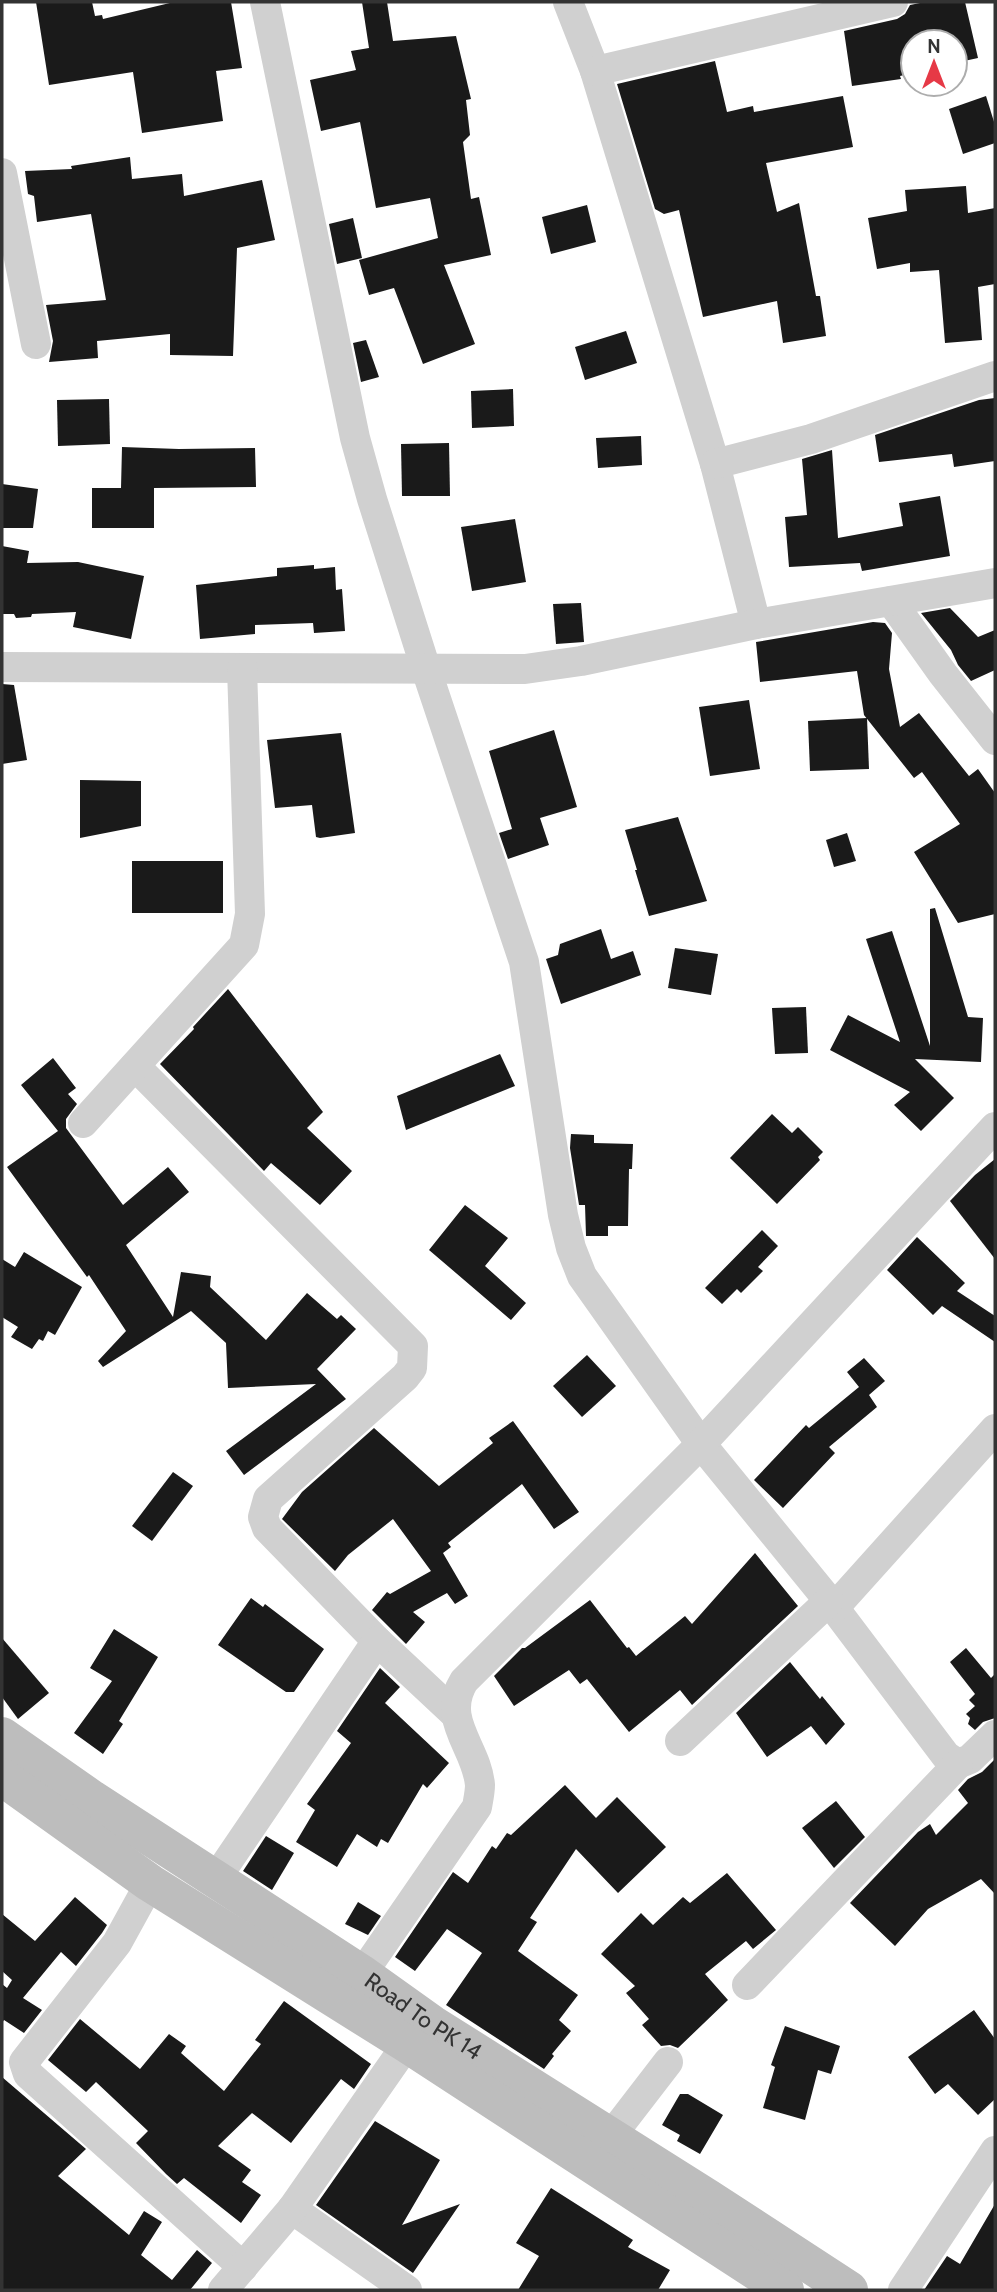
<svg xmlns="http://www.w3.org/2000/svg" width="997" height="2292" font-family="Cabin,sans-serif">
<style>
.building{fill:#1a1a1a}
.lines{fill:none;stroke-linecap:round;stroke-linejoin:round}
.minor{stroke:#d0d0d0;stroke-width:30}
.secondary{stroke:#bdbdbd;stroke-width:38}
.labels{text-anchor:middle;stroke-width:7;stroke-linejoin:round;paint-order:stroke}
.street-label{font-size:23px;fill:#333;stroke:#fff}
</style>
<rect width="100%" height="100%" fill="#fff"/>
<g class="building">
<polygon points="36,2 92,2 95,16 102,15 103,19 174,2 231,2 242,68 216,71 223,121 142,133 133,72 49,85"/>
<polygon points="362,2 387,2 393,41 456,36 471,99 466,100 470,135 463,142 471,199 479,197 491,255 444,265 475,344 423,364 394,288 369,295 359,260 438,238 430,198 376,208 360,122 321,131 310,80 356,70 351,51 369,48"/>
<polygon points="925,2 965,2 978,58 955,63 955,42 913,42 913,73 900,76 901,79 852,86 844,31 897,19 905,14 910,5"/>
<polygon points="715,61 727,112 753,106 754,112 843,96 853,147 766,163 777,212 799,203 816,296 820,296 826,336 783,343 777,301 703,317 679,210 664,214 655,209 617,84"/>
<polygon points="986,96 995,125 995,143 963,154 949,109"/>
<polygon points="130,157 132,179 182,174 184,196 262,180 275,240 237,248 233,356 170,355 170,334 97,341 98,358 49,362 53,341 46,305 106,300 91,214 37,222 34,196 28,194 25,171 72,169 71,166"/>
<polygon points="966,186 968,213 995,208 995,284 978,287 982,340 945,343 939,270 910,272 910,263 877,269 868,218 907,211 905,190"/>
<polygon points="587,205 596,242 551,254 542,217"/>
<polygon points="353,218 362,258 337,264 329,224"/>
<polygon points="626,331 637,363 585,380 575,347"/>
<polygon points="366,340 379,377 361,382 353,343"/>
<polygon points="513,389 514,426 472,428 471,391"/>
<polygon points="995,398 995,461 954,467 952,454 879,462 875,435 979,400"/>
<polygon points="109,399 110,444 58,446 57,400"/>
<polygon points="641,436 642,465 598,468 596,438"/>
<polygon points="449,443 450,496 402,496 401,444"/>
<polygon points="122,447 179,449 255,448 256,487 154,488 154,528 92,528 92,488 121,488"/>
<polygon points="832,450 838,538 903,526 899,503 940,496 950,556 862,571 860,563 789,567 785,517 807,515 802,459"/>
<polygon points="2,484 38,489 33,528 2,528"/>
<polygon points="515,519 526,582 472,591 461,527"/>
<polygon points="2,546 29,551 27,563 78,562 144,576 131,639 73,627 76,612 32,614 31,617 16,618 14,614 2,614"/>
<polygon points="314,565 314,569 335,567 336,590 342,589 345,631 314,633 313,623 255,625 255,634 200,639 196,585 277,576 277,568"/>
<polygon points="581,603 584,642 556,644 553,604"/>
<polygon points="950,608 978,637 995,630 995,670 971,681 958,665 951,650 921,613"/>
<polygon points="873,622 885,623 892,633 889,669 900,727 919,713 969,776 978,769 995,793 995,914 958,923 914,852 960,824 922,772 914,778 864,715 857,671 760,682 756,642"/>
<polygon points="2,684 14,685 27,760 2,764"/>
<polygon points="749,700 760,769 710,776 699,707"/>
<polygon points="867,718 869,769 810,771 808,721"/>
<polygon points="554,730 577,807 540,818 549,845 508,859 499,833 512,829 489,751"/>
<polygon points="341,733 355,833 320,838 316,837 312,805 275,808 267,740"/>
<polygon points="80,780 141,781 141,826 80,838"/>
<polygon points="678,817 707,901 649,916 635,870 637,870 625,830"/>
<polygon points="847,833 856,861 834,867 826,840"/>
<rect x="132" y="861" width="91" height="52"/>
<polygon points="935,908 968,1017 983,1018 981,1062 915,1059 954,1098 921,1131 894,1105 910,1092 830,1050 848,1015 900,1042 866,939 892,931 930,1046 930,909"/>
<polygon points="601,929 611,959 633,951 641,975 561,1004 546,959 558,955 560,944"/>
<polygon points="675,948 718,954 711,995 668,988"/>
<polygon points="228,989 323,1112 307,1128 352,1171 320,1205 271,1163 264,1171 160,1064 194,1029 193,1027"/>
<polygon points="806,1007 808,1053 775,1054 772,1008"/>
<polygon points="500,1054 515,1086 406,1130 397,1096"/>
<polygon points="53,1058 76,1088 68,1094 77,1104 66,1119 66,1128 123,1205 168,1167 189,1192 126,1245 173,1317 181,1272 211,1276 210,1287 266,1340 307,1293 337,1319 341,1315 356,1329 317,1369 346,1399 244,1475 226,1451 316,1384 228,1388 226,1343 191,1311 103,1367 98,1361 126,1331 89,1275 87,1277 7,1167 58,1131 21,1085"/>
<polygon points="772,1114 792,1133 798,1127 823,1152 818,1157 820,1160 777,1204 730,1158"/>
<polygon points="571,1134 594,1135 594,1143 633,1144 632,1169 629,1169 628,1226 608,1226 608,1236 586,1236 585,1205 579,1205 570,1148"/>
<polygon points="995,1159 995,1259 950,1201 975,1175"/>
<polygon points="465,1205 508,1238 485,1266 526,1303 511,1320 429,1250"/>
<polygon points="762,1230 778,1246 758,1267 763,1271 741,1293 737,1289 722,1304 705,1288"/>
<polygon points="917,1237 965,1283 957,1291 995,1316 995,1342 942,1306 933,1315 887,1270"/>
<polygon points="24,1252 82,1287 55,1335 48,1331 43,1341 39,1339 32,1349 11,1337 18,1327 2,1317 2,1259 15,1267"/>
<polygon points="587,1355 616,1386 582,1417 553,1386"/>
<polygon points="864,1358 885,1381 869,1395 877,1407 829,1447 835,1453 783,1508 754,1480 806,1425 809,1428 859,1387 847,1372"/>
<polygon points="513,1421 579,1512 554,1529 522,1484 448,1543 451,1547 443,1553 468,1596 455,1604 447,1593 413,1612 425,1622 406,1644 372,1610 387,1592 390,1594 431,1571 393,1519 348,1555 335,1571 282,1519 302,1492 374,1428 439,1486 493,1443 489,1438"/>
<polygon points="173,1472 193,1486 152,1541 132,1526"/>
<polygon points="755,1553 798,1606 692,1705 680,1690 629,1732 587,1679 580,1684 569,1670 514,1706 494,1676 522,1648 525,1648 590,1600 627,1648 629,1647 636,1656 685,1616 692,1624"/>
<polygon points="251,1598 263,1607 265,1604 324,1649 294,1692 286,1692 218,1645"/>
<polygon points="114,1629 158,1657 119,1721 123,1724 103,1754 74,1733 112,1681 90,1668"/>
<polygon points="2,1638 49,1693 18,1719 2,1697"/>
<polygon points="966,1648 991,1678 995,1674 995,1718 983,1722 975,1730 968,1724 970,1718 966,1714 975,1706 969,1700 975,1694 950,1662"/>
<polygon points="790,1662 820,1699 822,1696 845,1724 826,1745 811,1726 767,1757 736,1713"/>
<polygon points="380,1668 400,1687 385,1703 449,1763 427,1788 423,1784 388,1843 381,1839 377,1847 357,1834 337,1867 296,1842 315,1810 307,1804 351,1743 337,1731"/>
<polygon points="995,1759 995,1894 981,1879 928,1909 895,1946 850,1903 918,1832 930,1824 936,1835 968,1803 958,1790 968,1779 982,1772"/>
<polygon points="565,1785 596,1818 617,1797 666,1847 618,1893 576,1849 530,1918 537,1922 518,1951 578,1995 559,2020 571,2031 552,2054 554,2056 544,2069 446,2005 482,1953 447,1929 415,1971 395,1957 453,1872 468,1883 492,1846 496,1849 507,1833 511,1835"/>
<polygon points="836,1801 865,1837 834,1868 802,1828"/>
<polygon points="266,1836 294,1853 272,1890 243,1871"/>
<polygon points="727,1873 776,1930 753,1949 746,1941 705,1974 728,2000 678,2048 670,2045 661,2046 642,2025 649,2019 626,1993 635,1986 601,1954 641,1913 653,1925 683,1897 690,1903"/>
<polygon points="75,1897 107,1925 102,1933 76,1966 61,1952 23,1998 42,2010 24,2033 4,2020 2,2023 2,1984 7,1988 12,1980 2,1971 2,1914 35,1941"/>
<polygon points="358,1902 381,1916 368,1935 345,1924"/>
<polygon points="284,2001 371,2064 354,2089 341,2079 291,2143 252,2113 218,2146 251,2170 242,2182 261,2195 241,2223 184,2178 177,2184 166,2174 136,2143 148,2131 96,2082 86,2092 48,2060 80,2019 140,2069 169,2034 186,2046 181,2053 224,2091 261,2044 255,2040"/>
<polygon points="974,2010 995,2039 995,2099 978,2115 948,2084 935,2094 908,2057"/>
<polygon points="785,2026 840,2046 831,2074 818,2070 805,2120 763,2108 775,2067 771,2065"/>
<polygon points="2,2077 86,2149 58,2176 129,2235 144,2211 162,2222 141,2255 172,2280 197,2250 212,2263 190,2290 2,2290"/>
<polygon points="680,2094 688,2094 723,2115 700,2154 677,2141 680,2135 662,2125"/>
<polygon points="375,2121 440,2160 402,2225 460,2204 413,2273 316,2205"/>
<polygon points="551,2188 633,2240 628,2247 670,2270 658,2290 518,2290 539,2256 516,2243"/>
<polygon points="995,2204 995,2290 924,2290 947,2256 960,2264"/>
</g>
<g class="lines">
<g class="minor">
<polyline points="265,2 355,438 372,499 426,669 524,962 563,1215 571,1248 582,1276 701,1444 829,1601 946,1756 958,1764 970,1759 995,1735"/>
<polyline points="568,2 595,71 715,464 756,624"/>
<polyline points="595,71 893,2"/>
<polyline points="2,173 36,344"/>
<polyline points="715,464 811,439 995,376"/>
<polyline points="891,601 943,674 995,740"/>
<polyline points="2,667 525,669 581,661 756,624 995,583"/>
<polyline points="135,1066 413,1346 412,1368 405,1377 268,1499 263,1517 267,1528 377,1641 454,1713"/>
<polyline points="83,1123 244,945 250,914 242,668"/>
<polyline points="834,1608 995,1429"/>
<polyline points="680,1741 829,1601"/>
<polyline points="215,1880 377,1641"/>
<polyline points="150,1883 117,1943 24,2062 28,2074 243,2267"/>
<path d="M362 1974 477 1807C478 1801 480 1792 480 1785 477 1747 440 1720 464 1681L701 1444 995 1127"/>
<polyline points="747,1985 958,1764"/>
<polyline points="611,2136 668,2062"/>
<polyline points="292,2209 407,2290"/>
<polyline points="223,2290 292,2209 407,2044"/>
<polyline points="903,2290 995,2151"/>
</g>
<g class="secondary">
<path id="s1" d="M2 1736 92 1799 362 1974 432 2024 708 2198 849 2290"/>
<polyline points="2,1777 150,1883 407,2044 785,2290"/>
</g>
</g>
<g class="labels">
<g class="street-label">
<text dy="8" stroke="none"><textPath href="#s1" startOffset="506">Road To PK 14</textPath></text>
</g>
</g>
<rect width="997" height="2292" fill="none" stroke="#333333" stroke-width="7"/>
<g transform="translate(934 63)"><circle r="33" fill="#ffffff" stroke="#adadad" stroke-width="2"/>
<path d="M0-5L12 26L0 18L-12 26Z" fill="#e63946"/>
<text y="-10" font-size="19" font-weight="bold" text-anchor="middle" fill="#333333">N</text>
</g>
</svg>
